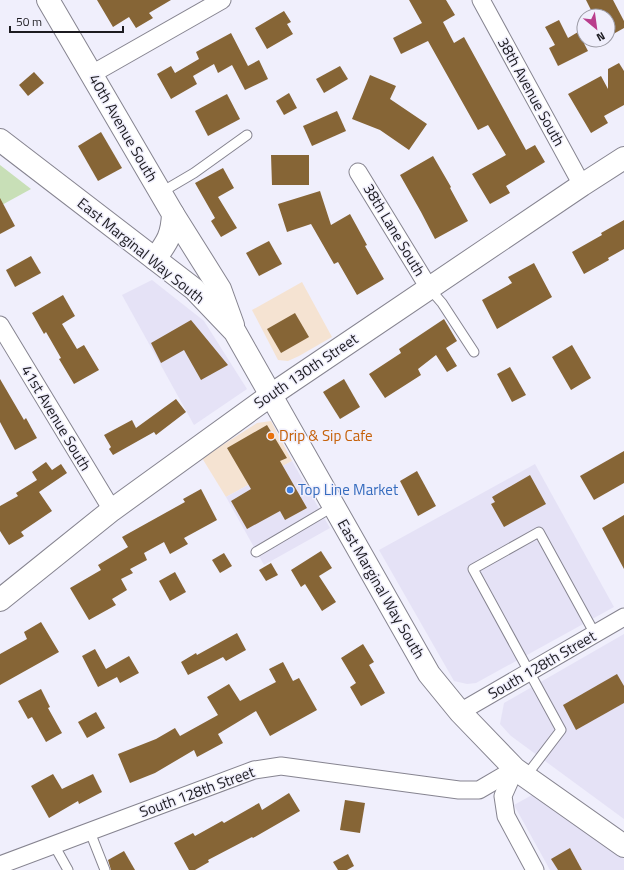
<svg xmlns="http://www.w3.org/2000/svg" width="624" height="870" font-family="'Titillium Web',sans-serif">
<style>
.commercial{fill:#f5e3d2}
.built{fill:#e5e2f6}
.green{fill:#c8dfb7}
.building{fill:#866536}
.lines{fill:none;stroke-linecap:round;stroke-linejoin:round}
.service-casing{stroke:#868490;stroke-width:11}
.minor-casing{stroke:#868490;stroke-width:19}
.tertiary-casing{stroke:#868490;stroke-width:24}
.service{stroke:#fff;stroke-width:9}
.minor{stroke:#fff;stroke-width:17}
.tertiary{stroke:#fff;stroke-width:22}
.food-dot{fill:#e8710a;stroke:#f0effc;stroke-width:1.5}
.shop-dot{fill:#3f7fe0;stroke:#f0effc;stroke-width:1.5}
.labels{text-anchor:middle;stroke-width:3;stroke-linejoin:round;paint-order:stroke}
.street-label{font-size:15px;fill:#1c1b20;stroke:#f0effc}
.food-label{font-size:15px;fill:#c56008;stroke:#f0effc;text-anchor:start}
.shop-label{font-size:15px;fill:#366cbe;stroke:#f0effc;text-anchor:start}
</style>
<rect width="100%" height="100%" fill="#f0effc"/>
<g class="commercial">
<polygon points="302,282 332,337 299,356 288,361 278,360 252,310"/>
<polygon points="271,421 292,461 226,497 202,458 257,423"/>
</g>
<g class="built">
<polygon points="152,280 204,321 247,389 194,425 122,295"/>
<polygon points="292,461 330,528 264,565 226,497"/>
<polygon points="535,464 614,607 476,683 467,684 454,681 379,550"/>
<polygon points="624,634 624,819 511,736 500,724 504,703"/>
<polygon points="532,795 624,859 624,870 550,870 514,805"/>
</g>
<polygon class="green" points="0,165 31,189 0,206"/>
<g class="building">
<polygon points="97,0 171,0 149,13 153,18 136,28 129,17 113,27"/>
<polygon points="409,0 446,0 455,15 443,22 454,43 464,37 526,150 535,145 545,162 506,186 510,193 490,204 472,174 506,155 488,125 478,130 428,41 401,54 393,38 422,23"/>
<polygon points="586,0 613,0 624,21 624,28 608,37 608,16 594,16"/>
<polygon points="284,11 291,22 287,24 293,34 267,49 255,28"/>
<polygon points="559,20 568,38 578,32 588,51 558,66 549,48 555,45 545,27"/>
<polygon points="231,33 248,66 259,60 268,79 245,90 232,65 218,73 214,64 193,76 197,84 171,99 157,74 171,66 175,73 199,59 196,52"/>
<polygon points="619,63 624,71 624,105 604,116 608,123 591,133 568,94 601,76 608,89 608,69"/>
<polygon points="340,66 348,79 324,93 316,79"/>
<polygon points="34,72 44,83 28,96 19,85"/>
<polygon points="370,75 396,86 390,99 427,124 409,150 380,130 352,119"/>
<polygon points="289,93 297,108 284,115 276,101"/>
<polygon points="227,94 240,119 208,136 195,111"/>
<polygon points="337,111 346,131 312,146 303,126"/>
<polygon points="101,132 122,168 98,181 78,146"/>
<polygon points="271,155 309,155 309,185 272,185"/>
<polygon points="433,156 451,187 450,188 468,221 435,239 421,212 400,175"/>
<polygon points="223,168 234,188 218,197 237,228 221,237 211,221 215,218 195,183"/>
<polygon points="320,191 331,225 350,214 367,245 365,246 384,279 357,295 338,262 334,264 311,224 287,232 278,204"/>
<polygon points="0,198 15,226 0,234"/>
<polygon points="624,220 624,249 608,258 609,260 584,274 572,252 602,235 601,233"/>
<polygon points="269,241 282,264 259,276 246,253"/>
<polygon points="31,256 41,273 15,287 6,270"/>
<polygon points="534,263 552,297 497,329 482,300 512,283 508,277"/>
<polygon points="63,295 75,316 62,324 77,349 84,345 99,370 74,384 59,359 61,358 46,332 44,334 32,313"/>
<polygon points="295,313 309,337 281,353 267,329"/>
<polygon points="444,319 457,341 446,348 457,366 447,372 436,355 418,369 421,375 385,398 369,374 401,353 399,349"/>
<polygon points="191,320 228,365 201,380 184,350 161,363 151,343"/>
<polygon points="572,345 591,378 571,390 552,357"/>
<polygon points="510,367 526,395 512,402 497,374"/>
<polygon points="0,379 24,420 26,418 37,438 15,450 0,422"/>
<polygon points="344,379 360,407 340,419 323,392"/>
<polygon points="176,399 186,412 156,435 154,432 113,455 109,449 111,447 104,435 132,420 136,428"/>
<polygon points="267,425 287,458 280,461 307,508 285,520 280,511 247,529 231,501 251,489 227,448"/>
<polygon points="624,451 624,483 594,500 580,476"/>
<polygon points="46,462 52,470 61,464 67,473 39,492 52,511 21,532 24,536 9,545 0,531 0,506 18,496 16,493 37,480 32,472"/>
<polygon points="417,471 436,506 418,516 400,481"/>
<polygon points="530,475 546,504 504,527 491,504 495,502 492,497"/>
<polygon points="201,489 217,520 184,538 188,544 170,554 164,542 144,553 147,560 130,569 133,573 121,579 127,590 112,599 116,605 89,620 70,588 101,570 98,565 128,547 122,537 185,502 183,499"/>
<polygon points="624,515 624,569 602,528"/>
<polygon points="321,551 332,568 319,576 336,602 322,611 305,584 301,587 291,570"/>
<polygon points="224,553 232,566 220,573 212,560"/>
<polygon points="271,563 278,575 266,581 259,570"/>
<polygon points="175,572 186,592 170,601 159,581"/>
<polygon points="41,622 59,652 0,685 0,654 27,639 24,632"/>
<polygon points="237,633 246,650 226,661 223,657 188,675 181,662 196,653 197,655"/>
<polygon points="363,644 374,662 369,665 385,693 361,706 350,687 356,683 341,658"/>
<polygon points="95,649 106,669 129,656 139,673 120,683 117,677 98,687 82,656"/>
<polygon points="283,662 293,681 299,678 317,710 270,736 256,711 218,734 223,743 197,757 194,750 155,773 130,783 118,754 156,739 175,728 180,736 218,715 207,697 229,684 240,701 276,682 269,669"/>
<polygon points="617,674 624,686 624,703 576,730 563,705"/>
<polygon points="41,689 50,707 48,708 62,733 46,742 32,717 28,719 18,701"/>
<polygon points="96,712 105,728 87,738 78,722"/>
<polygon points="53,774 62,789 93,774 102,792 79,804 78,801 49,818 31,786"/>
<polygon points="289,793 300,811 253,838 252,837 208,860 209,862 195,870 189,870 174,843 193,833 195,836 222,821 224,823 259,803 262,810"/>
<polygon points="345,800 365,803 360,833 340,830"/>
<polygon points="570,848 582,870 558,870 551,859"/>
<polygon points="124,851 135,870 111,870 108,860"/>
<polygon points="348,854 354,866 347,870 338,870 333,862"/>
</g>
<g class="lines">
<g class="service-casing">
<g id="service">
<polyline points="160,193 194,173 247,135"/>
<polyline points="429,288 442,303 474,352"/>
<polyline points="256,552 334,506"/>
<polyline points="526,776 561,730 473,569 539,532 595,634"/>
<polyline points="90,832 105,870"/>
<polyline points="54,845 68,870"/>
</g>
</g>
<g class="minor-casing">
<g id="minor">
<polyline points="481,0 582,185"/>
<polyline points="92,74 222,0"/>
<polyline points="358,172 429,288"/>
<polyline points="0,325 112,510"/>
<polyline points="460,712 624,617"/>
<polyline points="515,769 503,796 506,816 535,870"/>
<polyline points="0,865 254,770 281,766 459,790 479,790 515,769"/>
</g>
</g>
<g class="tertiary-casing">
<g id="tertiary">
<path d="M48 0 173 214C172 236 167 242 155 259"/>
<polyline points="0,140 194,289 235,332 429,674 460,712 515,769 624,846"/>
<polyline points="173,214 220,289 233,325"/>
<polyline points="0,600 112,510 271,395 582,185 624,158"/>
</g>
</g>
<use href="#service" class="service"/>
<use href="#minor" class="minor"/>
<use href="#tertiary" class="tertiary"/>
</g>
<circle class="food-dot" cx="271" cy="436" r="4"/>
<circle class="shop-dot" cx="290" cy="490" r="4"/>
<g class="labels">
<g class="street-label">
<text transform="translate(531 92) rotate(61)" y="5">38th Avenue South</text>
<text transform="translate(123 128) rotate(60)" y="5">40th Avenue South</text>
<text transform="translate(394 230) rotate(59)" y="5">38th Lane South</text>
<text transform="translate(141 251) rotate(39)" y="5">East Marginal Way South</text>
<text transform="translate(306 371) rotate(-34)" y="5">South 130th Street</text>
<text transform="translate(56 418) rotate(59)" y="5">41st Avenue South</text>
<text transform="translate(381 589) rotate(60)" y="5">East Marginal Way South</text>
<text transform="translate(542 665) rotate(-30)" y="5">South 128th Street</text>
<text transform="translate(197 792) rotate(-20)" y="5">South 128th Street</text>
</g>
<g class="food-label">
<text x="279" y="441">Drip &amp; Sip Cafe</text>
</g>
<g class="shop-label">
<text x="298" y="495">Top Line Market</text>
</g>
</g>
<g transform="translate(596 28) rotate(151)"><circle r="19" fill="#f0effc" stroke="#9b9aa4"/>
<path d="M0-3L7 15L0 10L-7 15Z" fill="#b93d8c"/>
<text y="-6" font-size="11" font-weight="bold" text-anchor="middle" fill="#1c1b20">N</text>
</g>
<path d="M10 26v6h113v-6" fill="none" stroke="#1c1b20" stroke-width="2"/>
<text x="16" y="26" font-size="12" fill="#1c1b20" stroke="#f0effc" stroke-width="3" paint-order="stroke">50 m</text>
</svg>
